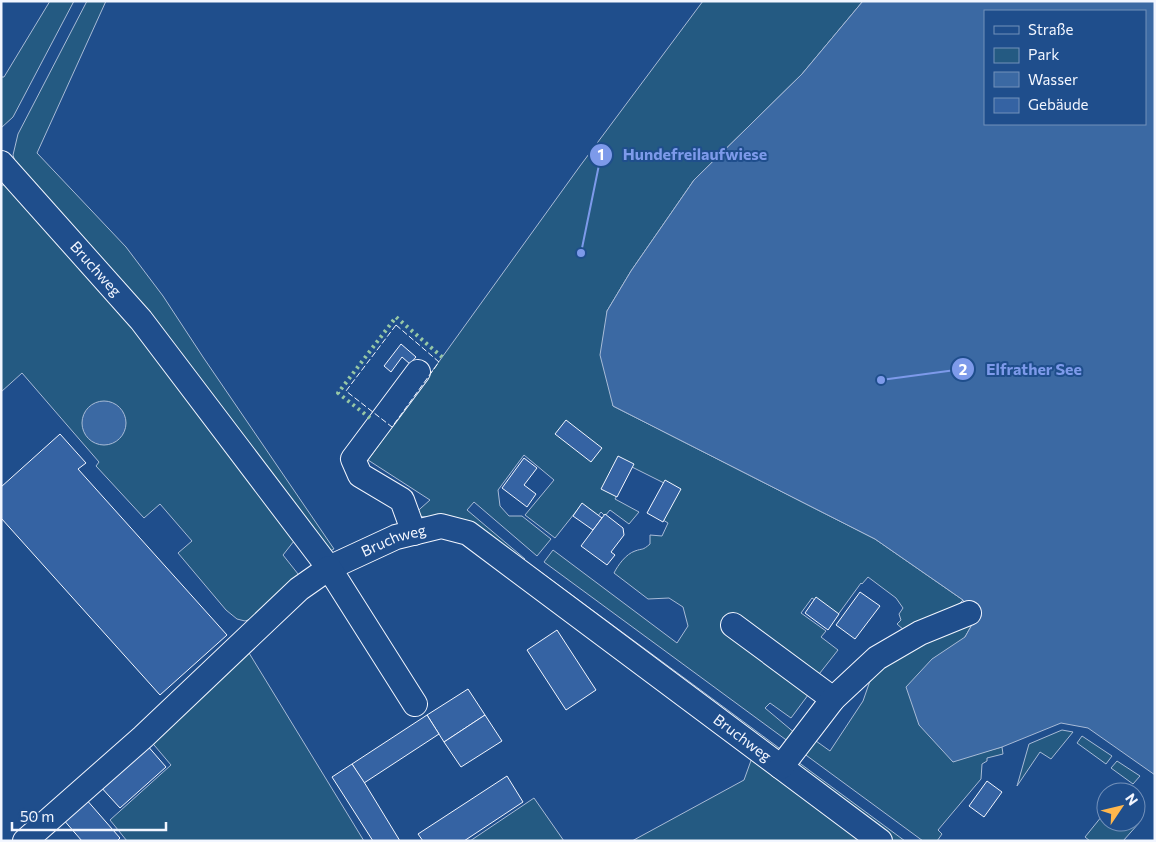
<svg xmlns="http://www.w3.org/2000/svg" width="1156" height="842" font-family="Commissioner,sans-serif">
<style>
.green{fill:#245a82;stroke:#a8bbd7}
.water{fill:#3b69a3;stroke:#a8bbd7;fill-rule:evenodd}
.building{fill:#3563a3;stroke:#f2f6ff}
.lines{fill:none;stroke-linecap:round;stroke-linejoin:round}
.minor-casing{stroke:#f2f6ff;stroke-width:26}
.minor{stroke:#1f4e8c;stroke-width:24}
.hedge{stroke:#97c8a6;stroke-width:4;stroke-dasharray:2.5 4;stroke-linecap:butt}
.fence{stroke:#f2f6ff;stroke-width:1;stroke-dasharray:6 2.5;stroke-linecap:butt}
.labels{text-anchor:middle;stroke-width:4;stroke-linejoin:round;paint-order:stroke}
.street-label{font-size:15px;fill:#f2f6ff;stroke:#1f4e8c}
.leader{fill:none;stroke:#7d9aea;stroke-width:2}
.callout-dot{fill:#7d9aea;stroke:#1f4e8c;stroke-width:2}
.mark-label{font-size:15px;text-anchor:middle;font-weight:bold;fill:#fff}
.callout-label{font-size:16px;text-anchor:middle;font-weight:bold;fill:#7d9aea;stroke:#1f4e8c;stroke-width:4;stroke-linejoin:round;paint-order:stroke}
</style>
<rect width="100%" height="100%" fill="#1f4e8c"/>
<g class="green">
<polygon points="50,1 74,1 13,117 1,128 1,77 4,77"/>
<polygon points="87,1 106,1 37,153 126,247 163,296 203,357 334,549 330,551 17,168 13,155 18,134"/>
<path d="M703 1H863L802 74 694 180 631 271 607 311 613 406 875 539 963 600 959 604 905 631 897 624 901 620 899 614 903 608 896 598 868 577 862 584 861 583 837 616 812 598 801 613 826 631 821 637 838 650 816 678 811 691 791 718 770 703 765 708 796 734 789 742 544 562 553 550 677 643 688 626 683 607 669 598 648 599 614 573C618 565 626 554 635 551 643 548 642 551 650 544V535L662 536 668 523 650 512 664 483 632 467 615 499 639 512 629 524 610 510 605 516 601 512 598 516 582 504 555 538 525 515 554 480 524 455 498 490 500 506 509 516H522L551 539 537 556 474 502 467 510 525 559 519 566 460 519 412 516 430 500 368 460 580 166Z"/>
<polygon points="1,185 9,185 142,334 294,541 283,555 302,579 254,618 245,621 237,619 226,610 178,553 192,541 160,504 144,518 96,466 99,462 22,373 1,392"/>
<polygon points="538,570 905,841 890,841 533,577"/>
<polygon points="974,621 965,637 983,752 1002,747 1003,754 987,758 987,761 982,764 981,779 938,830 942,834 937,841 923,841 799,750 809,736 830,751 863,701 871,678 888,661"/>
<polygon points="246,648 364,841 127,841 110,820 171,765 149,739"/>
<polygon points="1062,730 1073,732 1051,759 1040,752 1017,786 1029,744"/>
<polygon points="1082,736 1112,756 1106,764 1077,743"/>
<polygon points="753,755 865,841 632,841 744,780"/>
<polygon points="1117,761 1140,776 1133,784 1111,768"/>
<polygon points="534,798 564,841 470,841"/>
<polygon points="1106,811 1106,822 1136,822 1136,820 1139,823 1123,841 1090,841 1085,837"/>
</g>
<g class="water">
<path d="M863 1H1155V775L1088 728 1061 723 1002 747 953 762 919 725 906 687 932 659 965 637 974 621 963 600 875 539 613 406 600 355 607 311 631 271 694 180 802 74ZM985 11H1145V124H985Z"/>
<circle cx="104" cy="423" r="22"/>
</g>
<g class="building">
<polygon points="401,344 416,357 410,364 402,357 391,372 384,366"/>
<polygon points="566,420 602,448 591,462 555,434"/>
<polygon points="60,434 86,463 78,469 227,635 160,695 1,518 1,487"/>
<polygon points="618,456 634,464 617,497 601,489"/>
<polygon points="524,458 537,468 524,485 536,494 527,507 502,488"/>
<polygon points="665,480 681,489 663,522 647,513"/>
<polygon points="582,503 602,518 593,530 573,516"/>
<polygon points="605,514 623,528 624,535 611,552 615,555 607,565 581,546"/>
<polygon points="860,592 880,606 855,639 836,625"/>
<polygon points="816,597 839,614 828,630 805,613"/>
<polygon points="557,630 596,690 566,710 527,650"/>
<polygon points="468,689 485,715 444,742 427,715"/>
<polygon points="427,715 439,734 364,783 352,764"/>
<polygon points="485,715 502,741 461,767 444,742"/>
<polygon points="146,744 166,767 120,808 99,785"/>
<polygon points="352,764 364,782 400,841 373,841 332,777"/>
<polygon points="507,776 523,802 464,841 423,841 418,834"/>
<polygon points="987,781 1002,792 984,817 969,806"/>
<polygon points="85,798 120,838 117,841 82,841 62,818"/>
</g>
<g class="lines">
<g class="minor-casing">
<g id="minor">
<path id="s1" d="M1 163 141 320 329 568 396 537 441 526 468 533 880 841"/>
<polyline points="414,533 402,500 360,475 353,459 418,372"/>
<polyline points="733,625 833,699"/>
<polyline points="781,767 833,699 877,658 920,633 969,613"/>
<polyline points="25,841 143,737 299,589 329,568 415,704"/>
</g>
</g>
<use href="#minor" class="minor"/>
<polyline class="hedge" points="370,418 338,393 396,317 442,357"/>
<polygon class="fence" points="396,325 439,362 392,427 346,391"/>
</g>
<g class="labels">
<g class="street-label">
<text dy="5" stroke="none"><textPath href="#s1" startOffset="142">Bruchweg</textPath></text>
<text dy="5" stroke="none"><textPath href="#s1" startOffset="592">Bruchweg</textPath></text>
<text dy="5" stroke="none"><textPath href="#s1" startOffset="1012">Bruchweg</textPath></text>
</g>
</g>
<path class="leader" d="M581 253L601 155M881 380L963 369"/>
<g class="callout-dot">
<circle cx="581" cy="253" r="5"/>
<circle cx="881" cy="380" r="5"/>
<circle cx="601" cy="155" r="12"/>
<circle cx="963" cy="369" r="12"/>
</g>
<g class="mark-label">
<text x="601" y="160">1</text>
<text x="963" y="375">2</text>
</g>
<g class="callout-label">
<text x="695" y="160">Hundefreilaufwiese</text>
<text x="1034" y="375">Elfrather See</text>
</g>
<rect width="1156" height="842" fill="none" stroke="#f2f6ff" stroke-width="5"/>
<rect x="984" y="10" width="162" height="115" fill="#1f4e8c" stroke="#7391ba"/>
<rect x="994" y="26" width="25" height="8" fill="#1f4e8c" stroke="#7391ba"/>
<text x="1028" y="35" font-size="15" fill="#f2f6ff">Straße</text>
<rect x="994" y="48" width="25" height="15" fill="#245a82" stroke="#7391ba"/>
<text x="1028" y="60" font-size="15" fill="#f2f6ff">Park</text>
<rect x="994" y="72" width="25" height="15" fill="#3b69a3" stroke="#7391ba"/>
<text x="1028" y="85" font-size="15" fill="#f2f6ff">Wasser</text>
<rect x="994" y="98" width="25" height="15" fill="#3563a3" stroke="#7391ba"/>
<text x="1028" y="110" font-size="15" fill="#f2f6ff">Gebäude</text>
<g transform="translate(1121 807) rotate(55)"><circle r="24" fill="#1f4e8c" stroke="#7391ba"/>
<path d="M0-4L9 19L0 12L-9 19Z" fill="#ffb74d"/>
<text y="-8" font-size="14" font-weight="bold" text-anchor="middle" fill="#f2f6ff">N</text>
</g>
<path d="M12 822v8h154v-8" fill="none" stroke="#f2f6ff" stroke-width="2.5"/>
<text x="20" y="822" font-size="15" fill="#f2f6ff" stroke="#1f4e8c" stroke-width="4" paint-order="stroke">50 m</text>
</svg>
